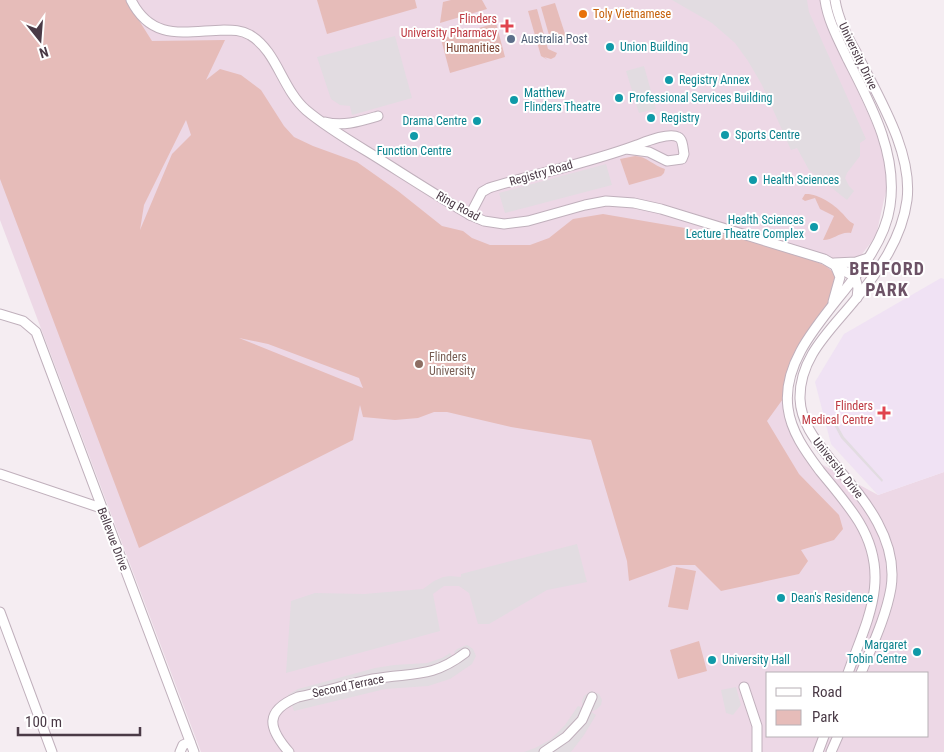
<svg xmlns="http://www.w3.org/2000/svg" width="944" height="752" font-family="'Roboto Condensed',sans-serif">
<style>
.education{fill:#edd8e6;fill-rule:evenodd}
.medical{fill:#f0e2f4}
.green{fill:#e6bcb9;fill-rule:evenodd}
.parking{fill:#e2dce1}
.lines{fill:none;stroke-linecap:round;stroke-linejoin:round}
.minor-casing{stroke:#c0b0bc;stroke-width:11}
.minor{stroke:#fff;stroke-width:9}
.food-dot{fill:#e8710a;stroke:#fff;stroke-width:2}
.health-dot{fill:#e0444e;stroke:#fff;stroke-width:2}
.service-dot{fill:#5c6f8a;stroke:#fff;stroke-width:2}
.culture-dot{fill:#0f9aa8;stroke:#fff;stroke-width:2}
.education-dot{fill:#8d6e63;stroke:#fff;stroke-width:2}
.labels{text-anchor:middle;stroke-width:4;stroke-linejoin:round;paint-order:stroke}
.food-label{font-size:12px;fill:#c56008;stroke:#fff;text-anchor:start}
.health-label{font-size:12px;fill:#be3a42;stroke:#fff;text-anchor:end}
.service-label{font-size:12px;fill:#4e5e75;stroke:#fff;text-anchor:start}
.culture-label{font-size:12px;fill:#0d838f;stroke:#fff;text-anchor:start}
.park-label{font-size:12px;fill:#794230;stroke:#fff}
.street-label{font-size:12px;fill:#4a3a46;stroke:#fff}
.education-label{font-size:12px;fill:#785e54;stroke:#fff;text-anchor:start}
.district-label{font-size:18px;font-weight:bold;letter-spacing:1px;fill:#6c5266;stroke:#fff}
</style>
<rect width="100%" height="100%" fill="#f5edf2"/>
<path class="education" d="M0 0H820L830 30 876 131 883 153 886 171V191L876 236 791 347 778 381 801 453 878 495 944 472V752H201L0 220ZM768 673H928V736H768Z"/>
<polygon class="medical" points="941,278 944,279 944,472 878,495 831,444 815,382 844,334"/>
<g class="green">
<path d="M0 0H126L152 41 225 40 206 80 220 69 241 75 261 90 284 126 294 137 313 146 357 162 398 191 442 226 463 231 472 238 490 245H530L549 238 573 219 603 214 773 243 826 266 833 272 835 277 832 306 802 347 788 392 767 421 799 474 839 515 843 529 834 540 801 550 808 561 799 574 721 591 695 565H673L629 581 627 561 591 440 511 427 447 412H434L418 418 395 420 363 417 360 405 353 440 139 548 0 179ZM186 120 191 135 172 154 140 230 144 205ZM239 338 268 344 359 378 363 388Z"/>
<polygon points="317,0 415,0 417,8 327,34"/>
<polygon points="451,0 482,0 487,9 440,23 443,2"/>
<polygon points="555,3 567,40 565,42 551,42 541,7"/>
<polygon points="537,9 548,49 557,53 555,57 551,59 544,57 548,60 541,56 528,11"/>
<polygon points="496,23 505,57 450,73 441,39"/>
<path d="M635 156C646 156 654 166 665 169L664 173 661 176 629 185 620 159Z"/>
<path d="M805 194C817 193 834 204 842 213 847 218 848 221 854 224L851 233C840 231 834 240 823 240L834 216 820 209 815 198 805 201 802 199Z"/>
<polygon points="676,567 696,571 688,610 668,607"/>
<polygon points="699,641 707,671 678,679 670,650"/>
</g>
<g class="parking">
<polygon points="672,0 807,0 809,12 866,139 860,143 860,156 847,173 845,178 849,186 854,191 847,200 809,170 797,148 791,150 762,85 748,61 735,43 712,23"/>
<polygon points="395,36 412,98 352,115 350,106 340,105 331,99 317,57"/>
<polygon points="644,66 656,109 639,113 626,71"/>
<polygon points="606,164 612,185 505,213 499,193"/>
<polygon points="838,419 839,421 836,423 844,437 883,480 882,482 841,438 832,421"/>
<polygon points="577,544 587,582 547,590 489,624 478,624 469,593 459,586 444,586 433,594 440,631 286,673 291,601 315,593 364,594 423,589 434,581 443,577 450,576 461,577 461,574"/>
<polygon points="467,645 473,649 476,656 472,664 450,679 428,686 385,689 294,711 288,695 298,689 375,668 394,665 427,663 442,658 450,653 453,658 456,655 454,652 457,649"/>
<polygon points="736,687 741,705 733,715 726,713 721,690"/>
<polygon points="591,691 599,694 602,700 601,705 597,709 591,712 596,715 584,735 571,752 524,752 535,748 550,740 565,725 578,706 583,708 582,701 584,696"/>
</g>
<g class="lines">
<g class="minor-casing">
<g id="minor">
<path d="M131 0C152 42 185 31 224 30 233 30 241 30 250 35 277 51 282 89 306 110 326 127 350 141 373 155 405 175 437 196 470 215L484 221 504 224 528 221 585 205 606 201 634 203 661 209 824 259 855 277 858 288 857 298"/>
<path d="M825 0C828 21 839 41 848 60 871 105 898 154 890 206 880 279 778 334 788 408 791 432 806 452 820 471 833 487 848 504 859 522 892 577 867 620 848 673"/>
<path d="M835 0C838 19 847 36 856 52 877 95 913 151 907 200 902 238 879 271 855 300 831 330 799 357 800 399 801 423 816 441 830 459 860 495 899 536 891 588 886 617 872 646 861 673"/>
<path d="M325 122C343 127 361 121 378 116"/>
<path d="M470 215 482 192 489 188C538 173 589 163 637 145 645 142 669 132 678 137 683 139 683 149 684 154L682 159 667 161 649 152 626 149"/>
<polyline points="834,263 856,262 868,258"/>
<polyline points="833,302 840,277 835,265"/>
<polyline points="0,314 23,321 36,332 194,752"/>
<polyline points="0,474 101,508"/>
<polyline points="0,612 52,752"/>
<polyline points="744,687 757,726 757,752"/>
<polyline points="180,752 183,745 190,742"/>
<path d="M289 752C268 728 264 711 298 697 323 692 348 684 373 679 412 672 431 679 465 653"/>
<polyline points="544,752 566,737 582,720 592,697"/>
<polyline points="818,752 824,736"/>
<polyline points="831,752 838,736"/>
</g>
</g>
<use href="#minor" class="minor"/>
</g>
<circle class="food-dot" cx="583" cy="14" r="5"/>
<g class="health-dot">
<path d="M504.5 18.5h5v5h5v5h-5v5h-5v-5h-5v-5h5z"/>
<path d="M881.5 405.5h5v5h5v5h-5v5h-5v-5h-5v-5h5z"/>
</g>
<circle class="service-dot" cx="511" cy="39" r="5"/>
<g class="culture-dot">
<circle cx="610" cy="47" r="5"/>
<circle cx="669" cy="80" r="5"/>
<circle cx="619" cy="98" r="5"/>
<circle cx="514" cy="100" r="5"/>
<circle cx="651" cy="118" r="5"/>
<circle cx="477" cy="121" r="5"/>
<circle cx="725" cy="135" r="5"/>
<circle cx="414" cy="136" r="5"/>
<circle cx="753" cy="180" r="5"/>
<circle cx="814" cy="227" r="5"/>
<circle cx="781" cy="598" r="5"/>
<circle cx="917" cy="652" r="5"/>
<circle cx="712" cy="660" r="5"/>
</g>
<circle class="education-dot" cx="419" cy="364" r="5"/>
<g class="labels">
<g class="food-label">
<text x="593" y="18">Toly Vietnamese</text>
</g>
<g class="health-label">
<text x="497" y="23">Flinders<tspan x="497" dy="14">University Pharmacy</tspan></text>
<text x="873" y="410">Flinders<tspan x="873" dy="14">Medical Centre</tspan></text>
</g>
<g class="service-label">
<text x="521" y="43">Australia Post</text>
</g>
<g class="culture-label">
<text x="620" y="51">Union Building</text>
<text x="679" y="84">Registry Annex</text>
<text x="524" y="97">Matthew<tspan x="524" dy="14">Flinders Theatre</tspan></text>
<text x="629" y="102">Professional Services Building</text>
<text x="661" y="122">Registry</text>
<text x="467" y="125" text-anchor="end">Drama Centre</text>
<text x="735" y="139">Sports Centre</text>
<text x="414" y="155" text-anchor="middle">Function Centre</text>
<text x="763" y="184">Health Sciences</text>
<text x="804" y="224" text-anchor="end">Health Sciences<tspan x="804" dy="14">Lecture Theatre Complex</tspan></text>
<text x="791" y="602">Dean's Residence</text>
<text x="907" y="649" text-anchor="end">Margaret<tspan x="907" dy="14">Tobin Centre</tspan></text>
<text x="722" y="664">University Hall</text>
</g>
<g class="park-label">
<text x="473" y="52">Humanities</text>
</g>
<g class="street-label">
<text transform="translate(858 56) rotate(64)" y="4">University Drive</text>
<text transform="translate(541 173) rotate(-16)" y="4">Registry Road</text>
<text transform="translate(458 206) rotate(29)" y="4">Ring Road</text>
<text transform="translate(838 468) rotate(52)" y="4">University Drive</text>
<text transform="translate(113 539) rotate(69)" y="4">Bellevue Drive</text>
<text transform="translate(348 686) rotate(-12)" y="4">Second Terrace</text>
</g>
<g class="education-label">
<text x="429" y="361">Flinders<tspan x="429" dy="14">University</tspan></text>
</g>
<g class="district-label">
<text x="887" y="275">BEDFORD<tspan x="887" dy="21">PARK</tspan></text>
</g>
</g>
<rect x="766" y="672" width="162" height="65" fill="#ffffff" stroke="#b7b0b5"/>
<rect x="776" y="688" width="25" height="8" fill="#ffffff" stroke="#b7b0b5"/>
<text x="812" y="697" font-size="15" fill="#4a3a46">Road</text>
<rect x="776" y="710" width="25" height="15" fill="#e6bcb9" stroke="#b7b0b5"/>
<text x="812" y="722" font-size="15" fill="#4a3a46">Park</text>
<g transform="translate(40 40) rotate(163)" stroke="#ffffff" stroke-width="4" paint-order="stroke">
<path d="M0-4L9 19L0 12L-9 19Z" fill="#4a3a46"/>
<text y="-8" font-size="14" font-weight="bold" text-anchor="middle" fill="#4a3a46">N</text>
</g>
<path d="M18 727v8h122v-8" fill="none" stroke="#4a3a46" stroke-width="2.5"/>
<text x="25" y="727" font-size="15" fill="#4a3a46" stroke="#ffffff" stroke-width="4" paint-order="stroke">100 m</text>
</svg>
